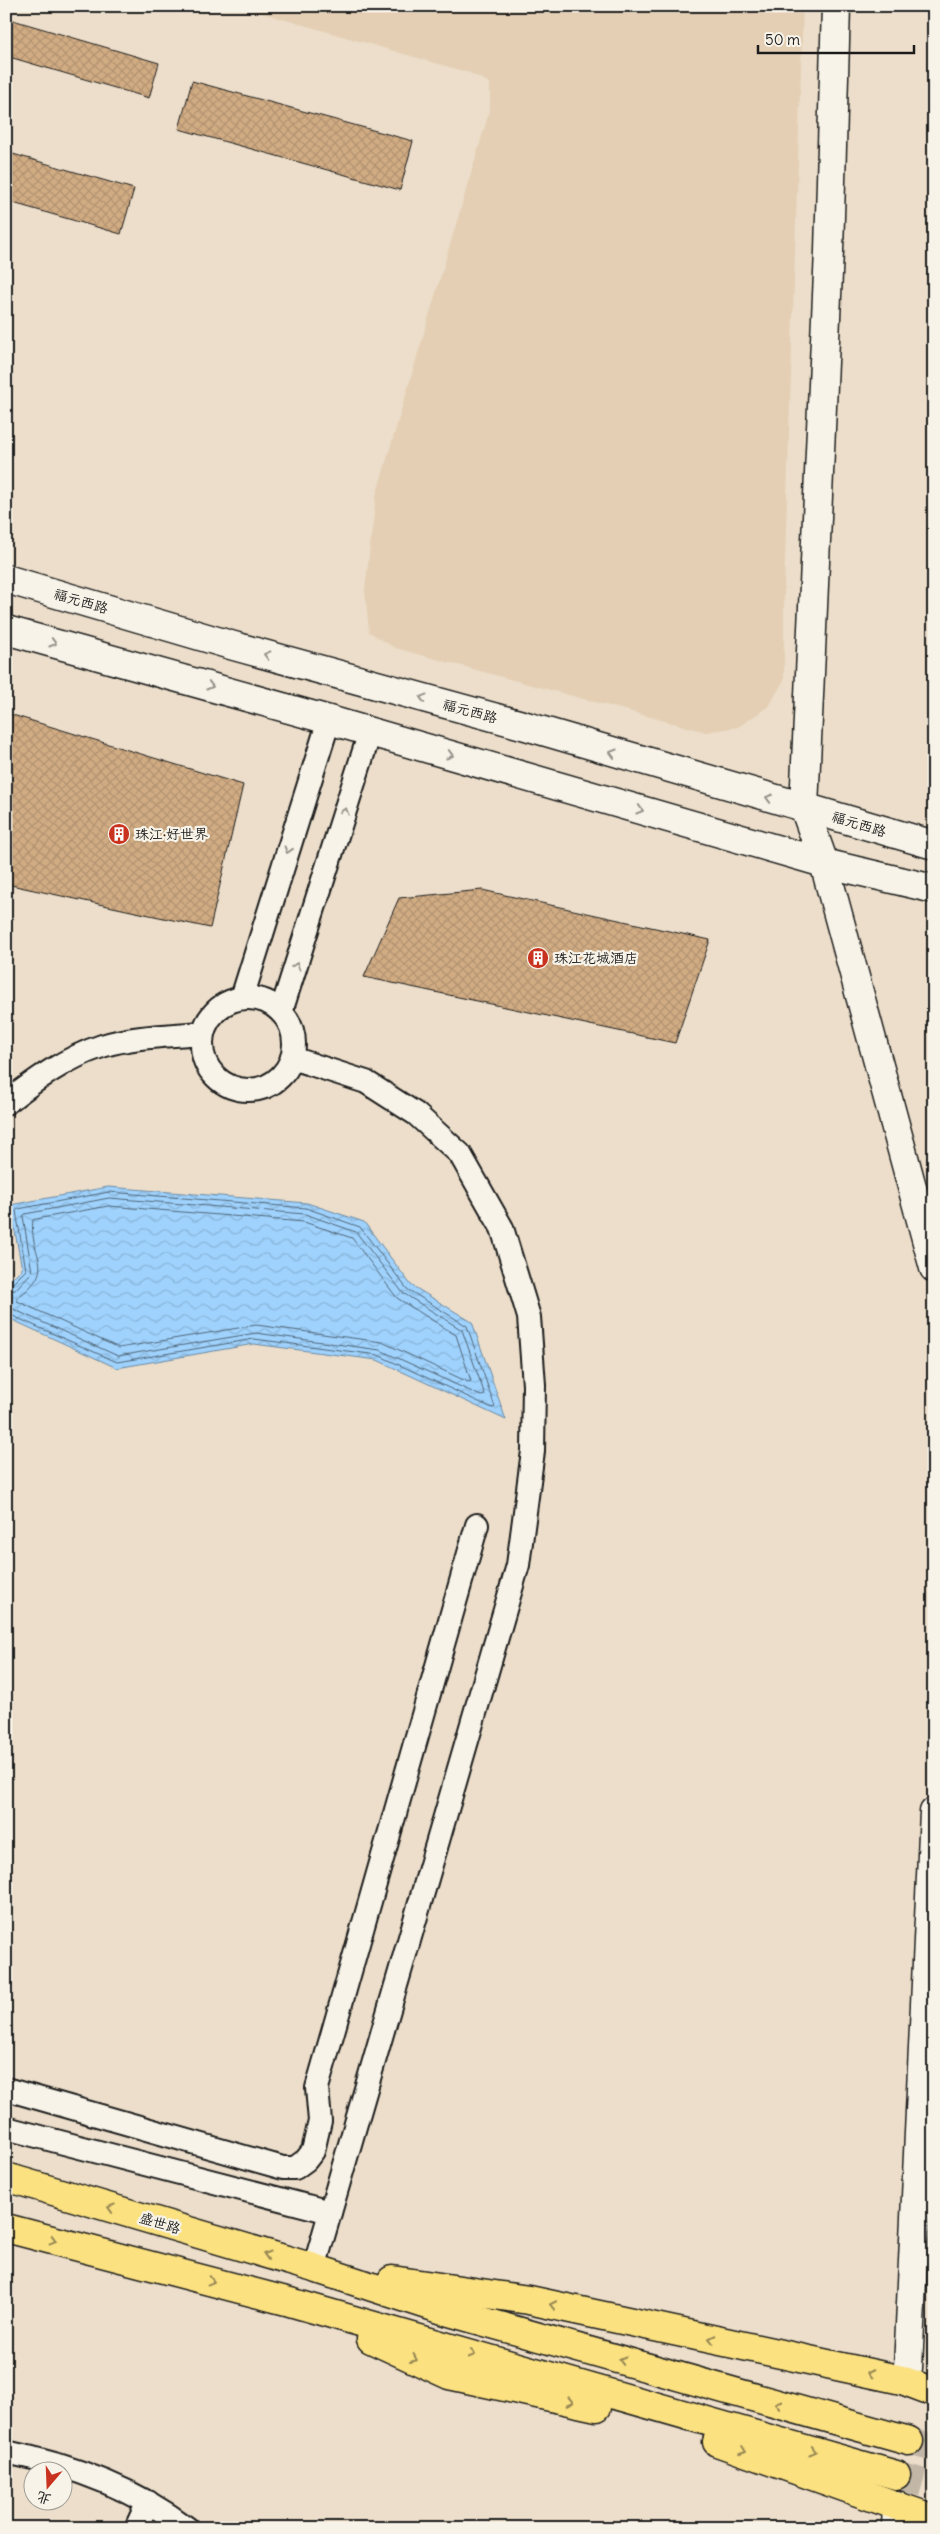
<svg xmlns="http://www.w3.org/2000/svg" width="940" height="2534" font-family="Delius,'LXGW WenKai TC',sans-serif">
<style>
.built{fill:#e4cfb5}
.water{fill:url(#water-waves);stroke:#6b89a3}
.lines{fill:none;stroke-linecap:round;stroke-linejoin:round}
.shore{stroke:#506576;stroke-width:1}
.building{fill:url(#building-cross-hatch);stroke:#1c1c1c}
.primary-tunnel{stroke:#c2b7a7;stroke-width:28;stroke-dasharray:28 14;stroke-linecap:butt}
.street-casing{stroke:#1c1c1c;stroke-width:26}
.secondary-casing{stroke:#1c1c1c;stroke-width:31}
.primary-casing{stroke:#1c1c1c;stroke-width:31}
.street{stroke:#f7f3e8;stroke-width:22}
.secondary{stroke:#f7f3e8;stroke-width:28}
.primary{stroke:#fbe180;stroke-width:28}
.oneway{stroke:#94928c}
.oneway2{stroke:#978853}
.labels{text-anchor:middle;stroke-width:4.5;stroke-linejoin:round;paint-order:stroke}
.street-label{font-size:14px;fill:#1c1c1c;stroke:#f7f3e8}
.poi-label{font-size:14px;fill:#1c1c1c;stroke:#f7f3e8;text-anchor:start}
</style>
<defs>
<pattern id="water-waves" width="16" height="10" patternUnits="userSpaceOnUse" patternTransform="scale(1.25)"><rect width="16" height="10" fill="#9fd2fd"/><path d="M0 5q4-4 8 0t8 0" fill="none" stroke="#88b4d8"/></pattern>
<pattern id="building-cross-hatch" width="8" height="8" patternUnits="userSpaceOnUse" patternTransform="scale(1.25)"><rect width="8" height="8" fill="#d1ac83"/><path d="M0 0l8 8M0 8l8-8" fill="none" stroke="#b39371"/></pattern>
</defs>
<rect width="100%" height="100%" fill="#ecdeca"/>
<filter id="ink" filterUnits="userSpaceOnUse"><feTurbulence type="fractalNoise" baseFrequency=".02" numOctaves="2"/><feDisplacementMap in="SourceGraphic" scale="10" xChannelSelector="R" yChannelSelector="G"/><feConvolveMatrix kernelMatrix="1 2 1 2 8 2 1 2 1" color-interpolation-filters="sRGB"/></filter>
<g filter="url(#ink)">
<polygon class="built" points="238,6 803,6 784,589 784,680 769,706 738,727 706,732 395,648 369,632 365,590 376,496 490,109 490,83 470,73"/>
<polygon class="water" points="108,1187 307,1203 364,1222 411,1285 472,1322 506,1420 377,1360 254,1344 117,1368 6,1317 6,1283 22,1269 10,1205"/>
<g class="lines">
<g class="shore">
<path d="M109 1206 304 1222 352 1238 397 1298 456 1335 471 1381 468 1382 382 1342 256 1325 119 1348 17 1301V1298C60 1267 28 1257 33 1220Z"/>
<polyline points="6,1286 11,1285 26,1270 16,1211 18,1209 109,1192 306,1208 360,1227 407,1289 467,1326 495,1407 492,1408 378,1355 254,1339 117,1362 6,1313"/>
<polyline points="6,1292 15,1290 32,1272 23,1216 25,1214 109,1198 305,1214 356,1232 403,1293 462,1330 485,1395 481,1396 380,1350 256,1333 118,1356 6,1306"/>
</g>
</g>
<g class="building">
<polygon points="6,18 159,63 149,98 6,56"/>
<polygon points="192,81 413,141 400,190 179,129"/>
<polygon points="6,152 134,189 121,234 6,201"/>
<polygon points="6,713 243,785 210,928 6,884"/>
<polygon points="482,890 710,940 675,1043 364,977 399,898"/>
</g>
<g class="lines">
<g class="primary-tunnel">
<polyline points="909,2441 934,2448"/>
<polyline points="896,2475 934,2486"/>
</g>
<g class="street-casing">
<g id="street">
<circle cx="248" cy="1044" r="46"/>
<polyline points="242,998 329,720"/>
<polyline points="281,1012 370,732"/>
<polyline points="292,1058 366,1082 416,1114 460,1154 502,1228 529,1317 534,1385 533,1451 518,1565 314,2268"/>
<path d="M6 1103C35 1080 66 1058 102 1046 134 1036 169 1036 202 1033"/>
<polyline points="6,2089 283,2168 295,2168 306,2160 313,2151 320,2121 317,2088 477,1525"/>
<polyline points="6,2128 330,2212"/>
<path d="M6 2452C70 2465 134 2488 187 2528"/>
<polyline points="136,2528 148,2502"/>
</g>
</g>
<g class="secondary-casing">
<g id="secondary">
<polyline points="836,6 829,251 804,807 824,863 934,1268"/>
<polyline points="6,579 234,646 526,726 934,845"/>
<polyline points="6,630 329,720 824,863 934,889"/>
<polyline points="902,2380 908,2368 934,1812"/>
<polyline points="896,2528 897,2505"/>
</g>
</g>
<g class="primary-casing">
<g id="primary">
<polyline points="6,2177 314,2268 446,2311 909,2441"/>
<polyline points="6,2228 290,2302 896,2475"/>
<polyline points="392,2280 529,2300 902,2380 934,2392"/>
<polyline points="371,2339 449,2375 597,2407"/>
<polyline points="717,2442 934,2519"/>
</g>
</g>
<use href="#street" class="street"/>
<use href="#secondary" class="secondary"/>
<use href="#primary" class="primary"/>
</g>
<defs><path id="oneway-chevron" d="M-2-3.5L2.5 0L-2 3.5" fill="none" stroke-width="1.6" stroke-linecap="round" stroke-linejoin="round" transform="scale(1.25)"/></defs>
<g class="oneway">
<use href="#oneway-chevron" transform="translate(53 643) rotate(16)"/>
<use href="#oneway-chevron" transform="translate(267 655) rotate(-165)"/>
<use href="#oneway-chevron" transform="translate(210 686) rotate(16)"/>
<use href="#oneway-chevron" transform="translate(423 698) rotate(-165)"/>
<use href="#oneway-chevron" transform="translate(613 753) rotate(-163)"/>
<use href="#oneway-chevron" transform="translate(450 755) rotate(16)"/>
<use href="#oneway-chevron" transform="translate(769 798) rotate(-164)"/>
<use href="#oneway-chevron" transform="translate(640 810) rotate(16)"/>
<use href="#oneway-chevron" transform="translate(345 811) rotate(-73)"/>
<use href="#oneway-chevron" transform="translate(288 850) rotate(107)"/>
<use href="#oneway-chevron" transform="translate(296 966) rotate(-72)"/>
</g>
<g class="oneway2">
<use href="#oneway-chevron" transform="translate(111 2208) rotate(-163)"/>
<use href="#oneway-chevron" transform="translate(53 2240) rotate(15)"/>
<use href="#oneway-chevron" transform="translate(267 2255) rotate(-163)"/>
<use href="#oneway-chevron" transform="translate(211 2281) rotate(15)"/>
<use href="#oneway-chevron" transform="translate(553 2305) rotate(-168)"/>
<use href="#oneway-chevron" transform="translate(712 2339) rotate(-168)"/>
<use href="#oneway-chevron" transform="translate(472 2354) rotate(16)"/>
<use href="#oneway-chevron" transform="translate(414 2359) rotate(25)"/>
<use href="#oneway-chevron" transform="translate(622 2360) rotate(-164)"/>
<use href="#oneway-chevron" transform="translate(871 2373) rotate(-168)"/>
<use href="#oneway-chevron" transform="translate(570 2402) rotate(12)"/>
<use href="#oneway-chevron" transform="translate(778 2404) rotate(-164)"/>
<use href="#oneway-chevron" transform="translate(743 2451) rotate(20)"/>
<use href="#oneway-chevron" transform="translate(813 2451) rotate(16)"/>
</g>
</g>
<defs>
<g id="building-disc" transform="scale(1.125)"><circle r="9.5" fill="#c8321e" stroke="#f7f3e8"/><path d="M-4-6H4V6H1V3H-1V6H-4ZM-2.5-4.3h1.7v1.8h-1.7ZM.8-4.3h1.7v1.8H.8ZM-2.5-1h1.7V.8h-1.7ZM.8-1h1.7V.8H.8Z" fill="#fff"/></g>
</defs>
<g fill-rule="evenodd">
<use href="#building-disc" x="119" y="834"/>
<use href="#building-disc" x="538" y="958"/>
</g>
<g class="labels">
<g class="street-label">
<text transform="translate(81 601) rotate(16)" y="5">福元西路</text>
<text transform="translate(470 711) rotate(15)" y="5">福元西路</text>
<text transform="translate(859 824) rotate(17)" y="5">福元西路</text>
<text transform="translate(160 2223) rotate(17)" y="5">盛世路</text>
</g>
<g class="poi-label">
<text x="135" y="839">珠江·好世界</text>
<text x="554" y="963">珠江花城酒店</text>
</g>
</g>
<rect width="940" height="2534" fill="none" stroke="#f7f3e8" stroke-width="25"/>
<rect x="12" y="12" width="915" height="2509" fill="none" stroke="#1c1c1c" stroke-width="2" filter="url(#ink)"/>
<g transform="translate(48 2486) rotate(199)"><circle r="24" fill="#f7f3e8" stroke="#9f9d96"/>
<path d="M0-4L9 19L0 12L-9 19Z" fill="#c8321e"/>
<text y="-8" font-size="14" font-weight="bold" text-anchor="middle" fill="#1c1c1c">北</text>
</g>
<path d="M758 45v8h156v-8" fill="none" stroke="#1c1c1c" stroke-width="2.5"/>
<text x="765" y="45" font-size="15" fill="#1c1c1c" stroke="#f7f3e8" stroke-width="4" paint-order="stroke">50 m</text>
</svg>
